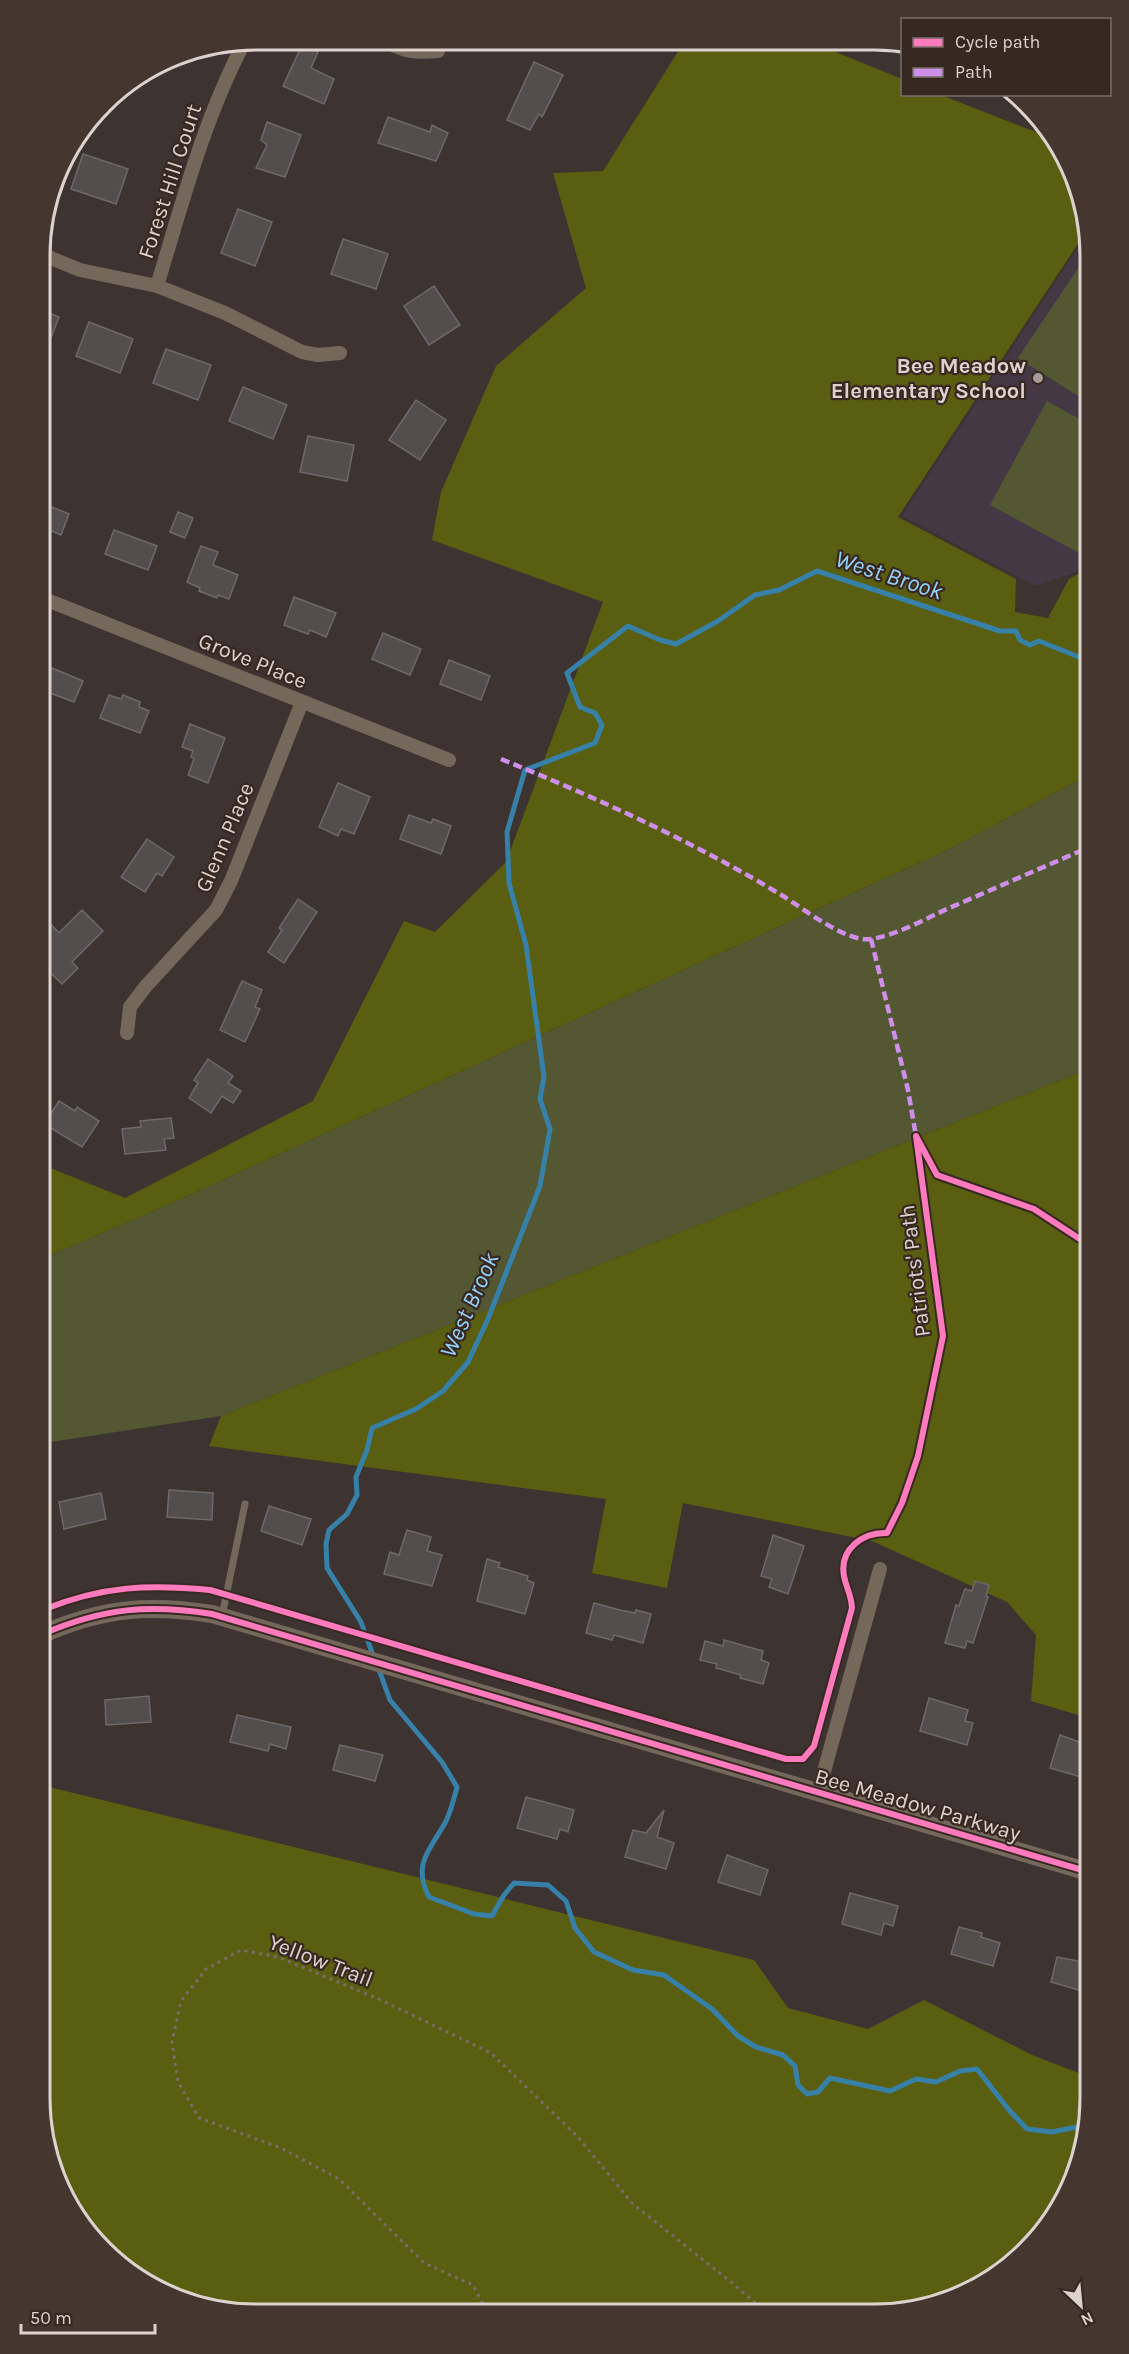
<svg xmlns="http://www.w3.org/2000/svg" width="1129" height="2354" font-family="Karla,sans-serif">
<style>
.education{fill:#453845}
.green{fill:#545832}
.forest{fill:#595e10}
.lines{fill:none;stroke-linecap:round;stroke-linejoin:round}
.stream{stroke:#3780a8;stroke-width:5}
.building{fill:#544d4e;stroke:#6e6869;stroke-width:1.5}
.path{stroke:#776e66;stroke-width:3;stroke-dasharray:3 4.5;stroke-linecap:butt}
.service{stroke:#74685b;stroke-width:7}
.minor{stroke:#74685b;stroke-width:14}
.tertiary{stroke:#74685b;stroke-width:18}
.quiet{stroke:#ce8fe9;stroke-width:4.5;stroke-dasharray:9 4.5;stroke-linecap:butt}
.cycleway-casing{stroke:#382822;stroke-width:10}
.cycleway{stroke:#fd7abc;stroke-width:6}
.poi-dot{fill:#a59b97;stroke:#382822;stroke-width:2}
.labels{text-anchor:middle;stroke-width:4.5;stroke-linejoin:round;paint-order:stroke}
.street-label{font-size:22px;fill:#ddd3ce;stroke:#382822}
.poi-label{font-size:22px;font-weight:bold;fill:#ddd3ce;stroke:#382822;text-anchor:end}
.water-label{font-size:24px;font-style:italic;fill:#96d1f7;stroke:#382822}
.rim{fill:none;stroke:#ddd3ce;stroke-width:3}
</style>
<rect width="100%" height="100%" fill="#3d3431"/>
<polygon class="education" points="1083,240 1084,569 1036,586 902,516"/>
<g class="green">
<polygon points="1083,261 1083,399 1018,358"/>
<polygon points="1047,401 1083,421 1084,554 1081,554 990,505"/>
<polygon points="1085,777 1086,1070 221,1416 44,1443 44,1258 170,1204 945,851"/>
</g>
<g class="forest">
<polygon points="684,42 811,42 902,79 902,94 941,95 1056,140 1083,199 1083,236 898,517 1016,579 1015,612 1048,618 1069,579 1084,571 1085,777 945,851 170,1204 44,1258 44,1160 48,1167 125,1198 313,1101 404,921 435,932 506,862 603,602 432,540 441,492 496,366 586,288 553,173 603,171"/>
<polygon points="1086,1070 1088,1718 1031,1701 1036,1635 1007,1602 872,1541 683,1503 667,1588 592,1573 606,1499 209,1446 221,1416"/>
<polygon points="45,1786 754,1960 788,2008 868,2029 924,2000 1032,2055 1089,2077 1090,2113 1074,2181 1045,2231 993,2279 930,2308 214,2311 112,2261 68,2207 46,2155"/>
</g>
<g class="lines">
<g class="stream">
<polyline points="374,1658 361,1622 327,1568 326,1544 329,1530 347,1514 357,1495 356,1477 367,1450 372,1428 416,1409 443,1391 468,1362 488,1319 540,1186 550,1129 540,1099 544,1077 526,945 509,883 507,832 525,770 595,743 602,725 595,713 580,707 567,673 628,626 660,640 676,644 718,621 755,595 779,590 817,571 1000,631 1016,631 1020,640 1030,645 1039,641 1084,659"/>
<path d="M378 1667 390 1700 442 1762 457 1787C454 1798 451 1812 445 1823 430 1850 412 1864 429 1897L474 1914 492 1916 504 1895 514 1883 548 1885 566 1901 575 1928 594 1952 633 1970 664 1975 712 2009 738 2036 756 2047 783 2055 795 2066 798 2085 807 2094 818 2092 830 2078 890 2091 916 2079 936 2082 960 2071 977 2069 1009 2110 1027 2129 1052 2132 1087 2125"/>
</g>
</g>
<g class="building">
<polygon points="302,45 318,52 311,68 334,79 324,104 283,86"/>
<polygon points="534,62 563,75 542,117 539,114 530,130 507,120"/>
<polygon points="388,117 430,132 432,125 448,133 436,161 378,143"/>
<polygon points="267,122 301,135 285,177 256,168 267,145 261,140"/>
<polygon points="83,154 128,169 116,204 71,189"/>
<polygon points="238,209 272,222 255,266 221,253"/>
<polygon points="343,239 388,254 376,289 331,274"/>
<polygon points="434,286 460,325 429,345 404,306"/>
<polygon points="41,310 59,317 42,361 41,360"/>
<polygon points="89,322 133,339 120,373 76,356"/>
<polygon points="166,349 211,365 198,400 153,383"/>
<polygon points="243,387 287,405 273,439 229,421"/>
<polygon points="416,400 446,420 420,460 389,440"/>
<polygon points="308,436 354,445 347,481 300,472"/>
<polygon points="42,503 69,514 61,535 42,527"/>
<polygon points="178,512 193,518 185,538 170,532"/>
<polygon points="114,530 157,546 148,570 105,554"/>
<polygon points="201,546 218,552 213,565 238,575 229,599 218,595 217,598 199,591 200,588 187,582"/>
<polygon points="294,597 336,613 326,637 310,630 308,634 284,625"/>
<polygon points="383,633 421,649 410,675 372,659"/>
<polygon points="449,660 490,676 481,700 440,684"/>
<polygon points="52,668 83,681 74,702 42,690 42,669 50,672"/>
<polygon points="109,695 121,699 123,695 140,702 139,707 149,711 140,733 100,718"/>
<polygon points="190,724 225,738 208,783 188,775 194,759 191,757 193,751 182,747"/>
<polygon points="338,783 370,797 354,834 341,829 338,836 319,827"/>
<polygon points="409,815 431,823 433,819 451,826 441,854 400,839"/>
<polygon points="147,839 174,857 162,876 157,873 145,892 121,877"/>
<polygon points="298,899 317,912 284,963 268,952 282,930 279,928"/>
<polygon points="82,910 103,931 72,962 78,968 62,984 43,966 43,916 59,933"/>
<polygon points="242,981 262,990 255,1007 260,1009 245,1042 220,1030"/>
<polygon points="208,1059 233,1076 228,1083 241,1091 233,1103 222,1096 211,1113 189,1098 198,1083 194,1080"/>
<polygon points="59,1101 75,1111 77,1107 99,1121 82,1147 44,1124"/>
<polygon points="171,1118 174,1138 164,1139 166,1150 125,1154 122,1129 141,1127 140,1121"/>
<polygon points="169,1490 213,1493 212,1520 167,1517"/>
<polygon points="101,1493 106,1519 64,1529 59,1502"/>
<polygon points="269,1506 311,1519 302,1545 261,1531"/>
<polygon points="407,1530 431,1537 427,1551 442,1555 432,1586 384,1574 390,1552 399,1555"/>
<polygon points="773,1535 804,1546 788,1594 769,1587 772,1579 761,1576"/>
<polygon points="487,1559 500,1563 498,1567 528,1576 527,1580 534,1583 525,1614 477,1601"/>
<polygon points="975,1581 989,1585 986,1596 988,1597 973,1643 967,1641 965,1648 945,1643 956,1605 959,1606 965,1589 972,1591"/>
<polygon points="594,1603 620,1610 635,1613 636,1610 651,1614 643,1643 614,1635 612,1640 586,1633"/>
<polygon points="724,1640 763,1651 761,1660 769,1663 763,1684 740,1678 741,1675 716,1668 717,1664 700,1660 705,1641 723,1646"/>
<polygon points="149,1696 151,1722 106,1725 105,1700"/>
<polygon points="929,1698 968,1710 965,1721 973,1723 967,1745 920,1731"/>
<polygon points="237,1715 291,1727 286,1749 270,1744 268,1751 230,1742"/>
<polygon points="1060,1735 1088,1745 1088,1779 1050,1768"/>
<polygon points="340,1745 383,1755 375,1781 333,1770"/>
<polygon points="526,1797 574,1810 568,1832 560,1829 557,1839 517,1828"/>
<polygon points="664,1810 657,1837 674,1843 666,1869 625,1857 633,1830 646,1833"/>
<polygon points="727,1855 768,1870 760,1895 718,1882"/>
<polygon points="850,1893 898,1906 893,1926 884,1923 881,1935 842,1924"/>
<polygon points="959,1927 982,1933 981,1937 1000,1943 993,1966 951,1954"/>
<polygon points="1057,1957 1089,1963 1089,1993 1051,1982"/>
</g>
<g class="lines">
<g class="path">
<polyline points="887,1533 902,1503 918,1456 943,1336 916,1136 937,1175 1034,1209 1086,1243"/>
<polyline points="486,2310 473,2285 424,2263 339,2179 281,2148 199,2118 178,2082 172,2042 181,2001 206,1969 241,1950 278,1957 381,2000 491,2053 577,2136 633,2204 731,2282 761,2308"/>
</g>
<polyline class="service" points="222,1616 245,1504"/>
<g class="minor">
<path d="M384 40C402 52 417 53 438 51"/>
<path d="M245 41C204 118 182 204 157 286L225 313 302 352 318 355 340 353"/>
<polyline points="41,254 80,270 157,286"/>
<polyline points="42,598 449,760"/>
<polyline points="127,1033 130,1007 146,986 216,910 231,881 302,702"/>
<polyline points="818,1793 880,1569"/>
</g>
<path class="tertiary" d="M45 1633C104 1608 149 1604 212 1614L1089 1872"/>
<g class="quiet">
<path d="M501 759C597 798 694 842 783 896 804 909 847 943 871 939 897 935 923 920 947 909 993 889 1039 869 1085 849"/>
<polyline points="871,939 908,1090 916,1136"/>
</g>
<g class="cycleway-casing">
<g id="cycleway">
<path d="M45 1609C103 1586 149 1584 210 1590L786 1759H803L814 1746 852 1608C851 1593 846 1588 844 1576 839 1549 863 1532 887 1533L902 1503 918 1456 943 1336 916 1136 937 1175 1034 1209 1086 1243"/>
<path d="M45 1633C104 1608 149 1604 212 1614L1089 1872"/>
</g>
</g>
<use href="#cycleway" class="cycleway"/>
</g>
<circle class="poi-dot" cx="1038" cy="378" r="6"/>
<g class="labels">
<g class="street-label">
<text transform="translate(169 181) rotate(-72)" y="8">Forest Hill Court</text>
<text transform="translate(253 660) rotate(22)" y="8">Grove Place</text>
<text transform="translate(224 837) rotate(-67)" y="8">Glenn Place</text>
<text transform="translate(914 1271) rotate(-97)" y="8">Patriots' Path</text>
<text transform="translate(918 1804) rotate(16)" y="8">Bee Meadow Parkway</text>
<text transform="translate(321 1960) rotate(21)" y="8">Yellow Trail</text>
</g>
<g class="poi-label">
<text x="1026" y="373">Bee Meadow<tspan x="1026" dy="25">Elementary School</tspan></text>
</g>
<g class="water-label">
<text transform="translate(889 575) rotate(18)" y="8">West Brook</text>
<text transform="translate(469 1305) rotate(-66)" y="8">West Brook</text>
</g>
</g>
<path d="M0 0H1129V2354H0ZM256 50H874A206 206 0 0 1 1080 256V2098A206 206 0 0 1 874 2304H256A206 206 0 0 1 50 2098V256A206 206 0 0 1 256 50Z" fill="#453630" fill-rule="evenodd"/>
<path class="rim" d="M256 50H874A206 206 0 0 1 1080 256V2098A206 206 0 0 1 874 2304H256A206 206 0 0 1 50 2098V256A206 206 0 0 1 256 50Z"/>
<rect x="901" y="18" width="210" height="78" fill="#382822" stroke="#7a6c67" stroke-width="1.5"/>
<rect x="913" y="38" width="30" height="9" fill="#fd7abc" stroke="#7a6c67" stroke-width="1.5"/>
<text x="955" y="48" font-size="18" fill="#ddd3ce">Cycle path</text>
<rect x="913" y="68" width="30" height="9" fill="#ce8fe9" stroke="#7a6c67" stroke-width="1.5"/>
<text x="955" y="78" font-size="18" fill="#ddd3ce">Path</text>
<g transform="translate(1081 2306) rotate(154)" stroke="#382822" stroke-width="4.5" paint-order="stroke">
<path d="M0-4.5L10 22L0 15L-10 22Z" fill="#ddd3ce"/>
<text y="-9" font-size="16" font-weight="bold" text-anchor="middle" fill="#ddd3ce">N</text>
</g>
<path d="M21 2324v9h134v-9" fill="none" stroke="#ddd3ce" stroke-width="3"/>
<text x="30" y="2324" font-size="18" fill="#ddd3ce" stroke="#382822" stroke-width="4.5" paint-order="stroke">50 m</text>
</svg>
